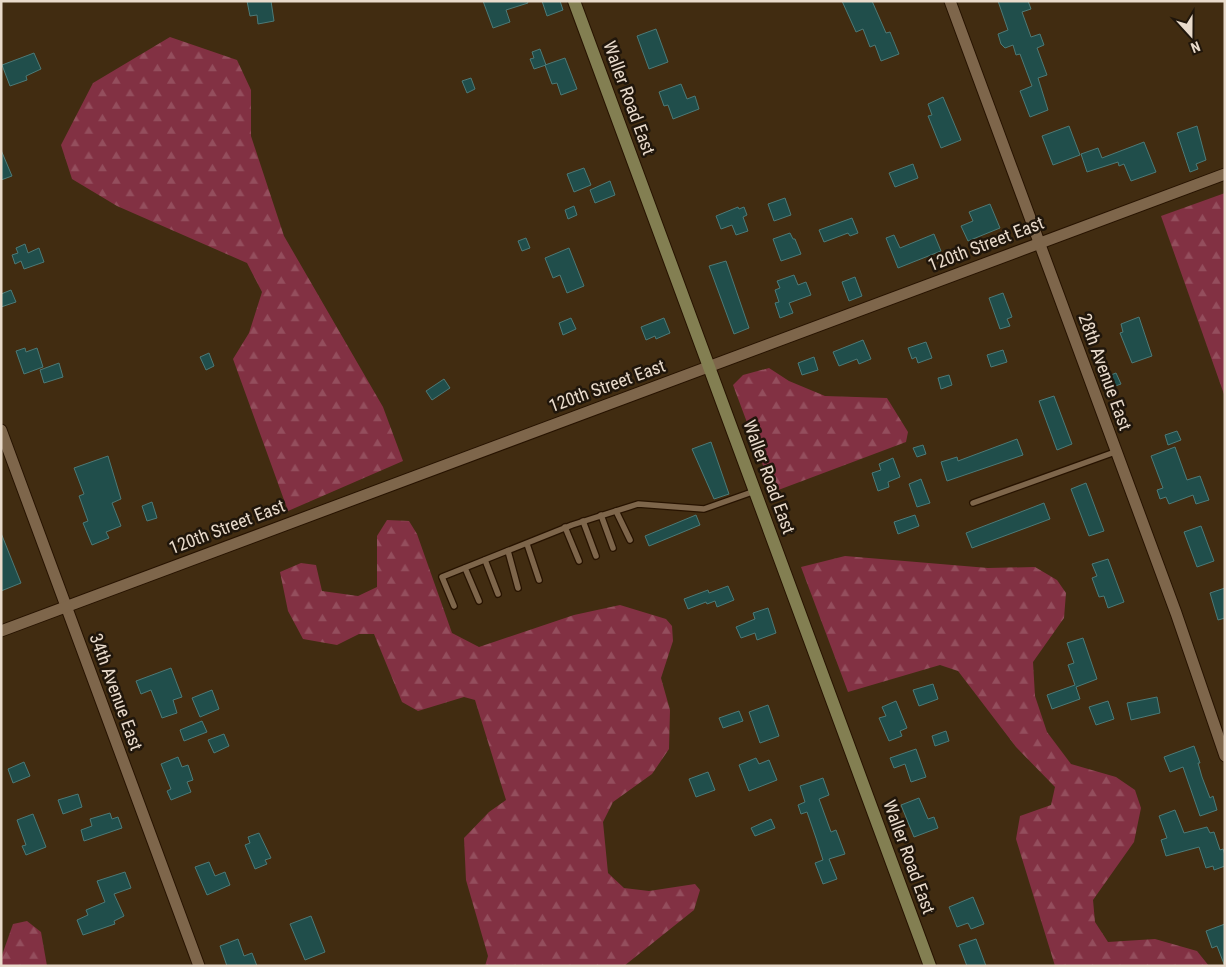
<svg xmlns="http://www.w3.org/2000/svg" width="1226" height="967" font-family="'Roboto Condensed',sans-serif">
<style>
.forest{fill:url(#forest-firs)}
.building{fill:#204e4b;stroke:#4d7a77}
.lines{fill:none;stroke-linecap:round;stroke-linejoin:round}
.lane-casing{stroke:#271300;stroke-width:8}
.street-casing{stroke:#271300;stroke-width:13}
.secondary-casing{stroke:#271300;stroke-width:14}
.lane{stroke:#7e664b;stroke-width:5.5}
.street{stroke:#7e664b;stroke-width:11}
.secondary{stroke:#837f52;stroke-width:12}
.labels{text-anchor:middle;stroke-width:5;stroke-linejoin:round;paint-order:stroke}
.street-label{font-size:18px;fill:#e9dbcc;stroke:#20160b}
</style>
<defs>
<pattern id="forest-firs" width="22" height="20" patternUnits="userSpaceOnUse" patternTransform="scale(1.25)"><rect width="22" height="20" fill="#823143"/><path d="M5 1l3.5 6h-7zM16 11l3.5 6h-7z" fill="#944e5d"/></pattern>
</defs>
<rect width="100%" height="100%" fill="#412c11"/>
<g class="forest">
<polygon points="170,37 237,60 251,90 251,136 284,236 383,407 403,461 288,511 233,359 249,333 262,292 247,263 117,206 72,179 61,145 93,83"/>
<polygon points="1225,193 1225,397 1161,216"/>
<polygon points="769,368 789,381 825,396 887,398 908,432 906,442 773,492 733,385 743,375"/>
<polygon points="387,520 409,521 417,534 452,633 479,647 574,615 620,605 666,619 672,626 673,641 661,678 670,710 669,749 652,774 613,802 603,822 608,873 624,888 649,891 695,884 700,890 694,910 624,966 485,966 488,956 466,880 464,838 489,812 506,800 475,700 464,697 418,711 402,702 374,634 359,634 337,645 303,639 288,611 280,572 301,563 316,565 322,591 358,596 377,587 377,536"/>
<polygon points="845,556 988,568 1035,567 1057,580 1066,593 1064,618 1033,662 1035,696 1047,732 1071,764 1116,777 1135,790 1141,808 1134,842 1093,900 1095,922 1108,942 1155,939 1197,951 1209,966 1055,966 1016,839 1020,816 1051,805 1055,787 1016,747 958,671 940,665 848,692 801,567"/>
<polygon points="27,921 41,932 47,966 1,966 1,958 13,924"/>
</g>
<g class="building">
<polygon points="247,1 271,1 274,21 258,24 257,15 250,16"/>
<polygon points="483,1 527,1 528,3 506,10 510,22 493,28"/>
<polygon points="542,1 560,1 563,10 547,16"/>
<polygon points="842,1 872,1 886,33 890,32 899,54 881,61 875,45 870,47 863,29 856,32"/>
<polygon points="998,1 1028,1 1031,9 1022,12 1031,37 1040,34 1044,45 1037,48 1047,75 1038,78 1048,110 1030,117 1020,91 1032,86 1020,54 1016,55 1013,45 1005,48 1001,44 998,34 1008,30"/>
<polygon points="656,29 668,62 649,69 637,36"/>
<polygon points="540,49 546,65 534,69 530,59 534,58 532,52"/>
<polygon points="34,53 41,69 26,76 27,80 10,86 2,65"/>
<polygon points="565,58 577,89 561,95 557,83 552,84 545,65"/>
<polygon points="471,78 475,89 467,93 462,81"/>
<polygon points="681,84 687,99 695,96 699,109 673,119 668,105 664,106 659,92"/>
<polygon points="943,97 961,140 941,148 928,116 932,115 928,104"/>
<polygon points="1069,126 1080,155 1053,165 1042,136"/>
<polygon points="1197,126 1206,160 1196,164 1198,169 1190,172 1177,133"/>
<polygon points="1144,142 1156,172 1131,181 1124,164 1119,166 1118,162 1087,172 1081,154 1098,148 1102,158"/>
<polygon points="1,150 12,176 1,180"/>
<polygon points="913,164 918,178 895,187 889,173"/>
<polygon points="584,168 591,185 574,192 567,174"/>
<polygon points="610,181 615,195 595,203 590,190"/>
<polygon points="785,198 791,215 774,221 768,204"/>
<polygon points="990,204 1000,228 968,241 961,226 973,221 969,212"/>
<polygon points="574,206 577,215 568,219 565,210"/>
<polygon points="738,207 739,209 744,207 747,215 743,217 748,231 736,235 732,225 721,229 716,216"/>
<polygon points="852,218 858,233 850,236 848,233 824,242 819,230"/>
<polygon points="790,233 793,239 795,239 801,254 781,261 773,239"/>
<polygon points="934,234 941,251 898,268 886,238 894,235 900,248"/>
<polygon points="526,238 530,248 522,251 518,241"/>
<polygon points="25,244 28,253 39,248 44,262 24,269 21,261 15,264 12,255 18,253 16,248"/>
<polygon points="569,248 584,286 567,293 560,275 553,278 545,258"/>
<polygon points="726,261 749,328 734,334 709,266"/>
<polygon points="794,275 798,285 806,282 811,295 789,303 793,313 780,318 775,303 779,302 775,290 780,288 777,281"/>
<polygon points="855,277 862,296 849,301 842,282"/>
<polygon points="11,290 16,302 1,307 1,294"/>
<polygon points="1003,293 1012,317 1007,319 1010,326 1000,329 989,298"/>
<polygon points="1139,317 1152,356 1132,363 1120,333 1123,332 1121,324"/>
<polygon points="571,318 576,329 563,335 559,323"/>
<polygon points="664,318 670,333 656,339 655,336 646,340 641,327"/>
<polygon points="863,340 871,359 859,364 857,359 839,366 833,352"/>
<polygon points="926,342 932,358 918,363 916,357 912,359 908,348"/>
<polygon points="25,348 26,352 37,348 43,367 24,374 16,351"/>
<polygon points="1003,350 1007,362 991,367 987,355"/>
<polygon points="209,353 214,366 206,370 200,357"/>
<polygon points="814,357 818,370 802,375 798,363"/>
<polygon points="59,363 63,377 44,383 40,370"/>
<polygon points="1116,373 1121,384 1107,389 1103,378"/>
<polygon points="949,375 952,385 941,389 938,378"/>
<polygon points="444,379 450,388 432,400 426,391"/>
<polygon points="1054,396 1072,444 1057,450 1039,401"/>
<polygon points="1177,431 1181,440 1168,445 1165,435"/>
<polygon points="1017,439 1023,455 947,481 941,462 957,457 958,461"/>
<polygon points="711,442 729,494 714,499 692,449"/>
<polygon points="923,445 926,454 917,457 913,448"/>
<polygon points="1175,447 1187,480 1200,476 1209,500 1196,504 1193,495 1169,504 1166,497 1160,499 1157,490 1163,488 1151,456"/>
<polygon points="108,456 121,499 112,503 121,526 106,532 109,538 92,545 83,523 88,521 79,496 84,494 74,468"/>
<polygon points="893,458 900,477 888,482 889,487 878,491 872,473 881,470 879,464"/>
<polygon points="921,479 930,503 917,507 909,484"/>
<polygon points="1086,483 1104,531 1089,536 1071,489"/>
<polygon points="152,502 157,518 147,521 142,506"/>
<polygon points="1044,503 1050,519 972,548 966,533"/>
<polygon points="696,515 700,525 649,546 645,536"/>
<polygon points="915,515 919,526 898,534 894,522"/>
<polygon points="1201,526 1214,561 1197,567 1184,532"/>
<polygon points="1,533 21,583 1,591"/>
<polygon points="1108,559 1124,602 1108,608 1104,596 1099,597 1092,578 1097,576 1092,564"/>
<polygon points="728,586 734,600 717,607 715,601 707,604 706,602 688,609 684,599 708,590 709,593"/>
<polygon points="1225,588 1225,618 1218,620 1210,593"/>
<polygon points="768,608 776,633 757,640 755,633 741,638 736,627 755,619 753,613"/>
<polygon points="1083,638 1097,679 1076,687 1080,699 1052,709 1047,695 1075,685 1068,665 1074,663 1067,643"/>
<polygon points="171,668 182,697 173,700 177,713 162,718 151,690 141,694 136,681"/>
<polygon points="933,684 938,699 919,706 913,690"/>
<polygon points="212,690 219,709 200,717 192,698"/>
<polygon points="1157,697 1160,713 1131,720 1127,703"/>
<polygon points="896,701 907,728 900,731 902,736 889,741 879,718 886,716 882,707"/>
<polygon points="1108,701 1114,719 1096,725 1089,707"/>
<polygon points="768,705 779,736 760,743 749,712"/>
<polygon points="739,711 743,721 723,728 719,718"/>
<polygon points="202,721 207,732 184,741 180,730"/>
<polygon points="946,731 949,741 935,746 932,736"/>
<polygon points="224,734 229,746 214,753 208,740"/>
<polygon points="1194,746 1200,763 1198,763 1202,777 1210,798 1213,796 1217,810 1200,816 1183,767 1170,772 1164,757"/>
<polygon points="916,749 926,777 911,782 905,764 894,768 890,758"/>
<polygon points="178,757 182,767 188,765 193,780 187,782 191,792 171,800 167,791 171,789 161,764"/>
<polygon points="756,758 759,764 769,760 777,780 749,791 739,765"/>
<polygon points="24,762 30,776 13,783 8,769"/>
<polygon points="708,772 715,790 696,797 689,779"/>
<polygon points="823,778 829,795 819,799 831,832 836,830 845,854 829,859 837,879 823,884 815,863 823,860 816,838 807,812 801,814 798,805 805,802 800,786"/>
<polygon points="78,794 82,807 63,814 58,800"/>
<polygon points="919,798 928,819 934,817 938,828 914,837 901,805"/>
<polygon points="1175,810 1184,833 1207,827 1210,833 1214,832 1220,850 1223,849 1225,855 1225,866 1214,870 1213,866 1206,868 1199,847 1166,856 1161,840 1167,838 1159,816"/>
<polygon points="110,813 112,819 118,817 122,828 84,841 81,830 92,826 90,819"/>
<polygon points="33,814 46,847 26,855 22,846 26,845 17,820"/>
<polygon points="771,819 775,828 755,836 751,828"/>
<polygon points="259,833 271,858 265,860 267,864 255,869 245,845 250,843 248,837"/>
<polygon points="209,862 215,876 225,872 230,885 207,895 195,867"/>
<polygon points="125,872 131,888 114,894 124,916 114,921 115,924 83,935 77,920 88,915 86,910 105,902 97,881"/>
<polygon points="973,897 984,924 971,929 968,923 957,927 949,907"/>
<polygon points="311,916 325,952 305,960 290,924"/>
<polygon points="1225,924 1225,963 1224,964 1217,946 1212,948 1206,931"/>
<polygon points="238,939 244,956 252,953 257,966 227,966 220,946"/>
<polygon points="976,939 986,966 967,966 959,945"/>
</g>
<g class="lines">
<g class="lane-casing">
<g id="lane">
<polyline points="973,503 1115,452"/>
<polyline points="616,511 630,540"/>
<polyline points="601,515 613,548"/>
<polyline points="583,521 596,556"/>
<polyline points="565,527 579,561"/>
<polyline points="527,544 539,580"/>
<polyline points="508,551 518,588"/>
<polyline points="485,560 498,594"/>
<polyline points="465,568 479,601"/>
<polyline points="454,606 442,577 572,525 638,504 704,509 755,491"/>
</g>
</g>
<g class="street-casing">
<g id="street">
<polyline points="950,1 1176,613 1225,756"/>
<polyline points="1,430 199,966"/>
<polyline points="1,631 1225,174"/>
</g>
</g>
<g class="secondary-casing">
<polyline id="secondary" points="574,1 930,966"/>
</g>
<use href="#lane" class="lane"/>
<use href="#street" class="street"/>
<use href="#secondary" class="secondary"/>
</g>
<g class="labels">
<g class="street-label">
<text transform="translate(629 98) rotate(70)" y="6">Waller Road East</text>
<text transform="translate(986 244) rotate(-21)" y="6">120th Street East</text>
<text transform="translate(1105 372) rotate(70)" y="6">28th Avenue East</text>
<text transform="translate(607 386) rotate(-20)" y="6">120th Street East</text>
<text transform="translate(769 477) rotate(70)" y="6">Waller Road East</text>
<text transform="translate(227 527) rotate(-21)" y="6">120th Street East</text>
<text transform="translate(116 692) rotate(70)" y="6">34th Avenue East</text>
<text transform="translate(909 857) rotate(70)" y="6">Waller Road East</text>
</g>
</g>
<rect width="1226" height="967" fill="none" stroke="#e9dbcc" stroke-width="5"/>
<g transform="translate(1191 35) rotate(159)" stroke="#20160b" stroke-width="4" paint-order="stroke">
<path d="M0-4L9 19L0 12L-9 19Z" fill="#e9dbcc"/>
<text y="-8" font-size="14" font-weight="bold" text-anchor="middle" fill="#e9dbcc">N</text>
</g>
</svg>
